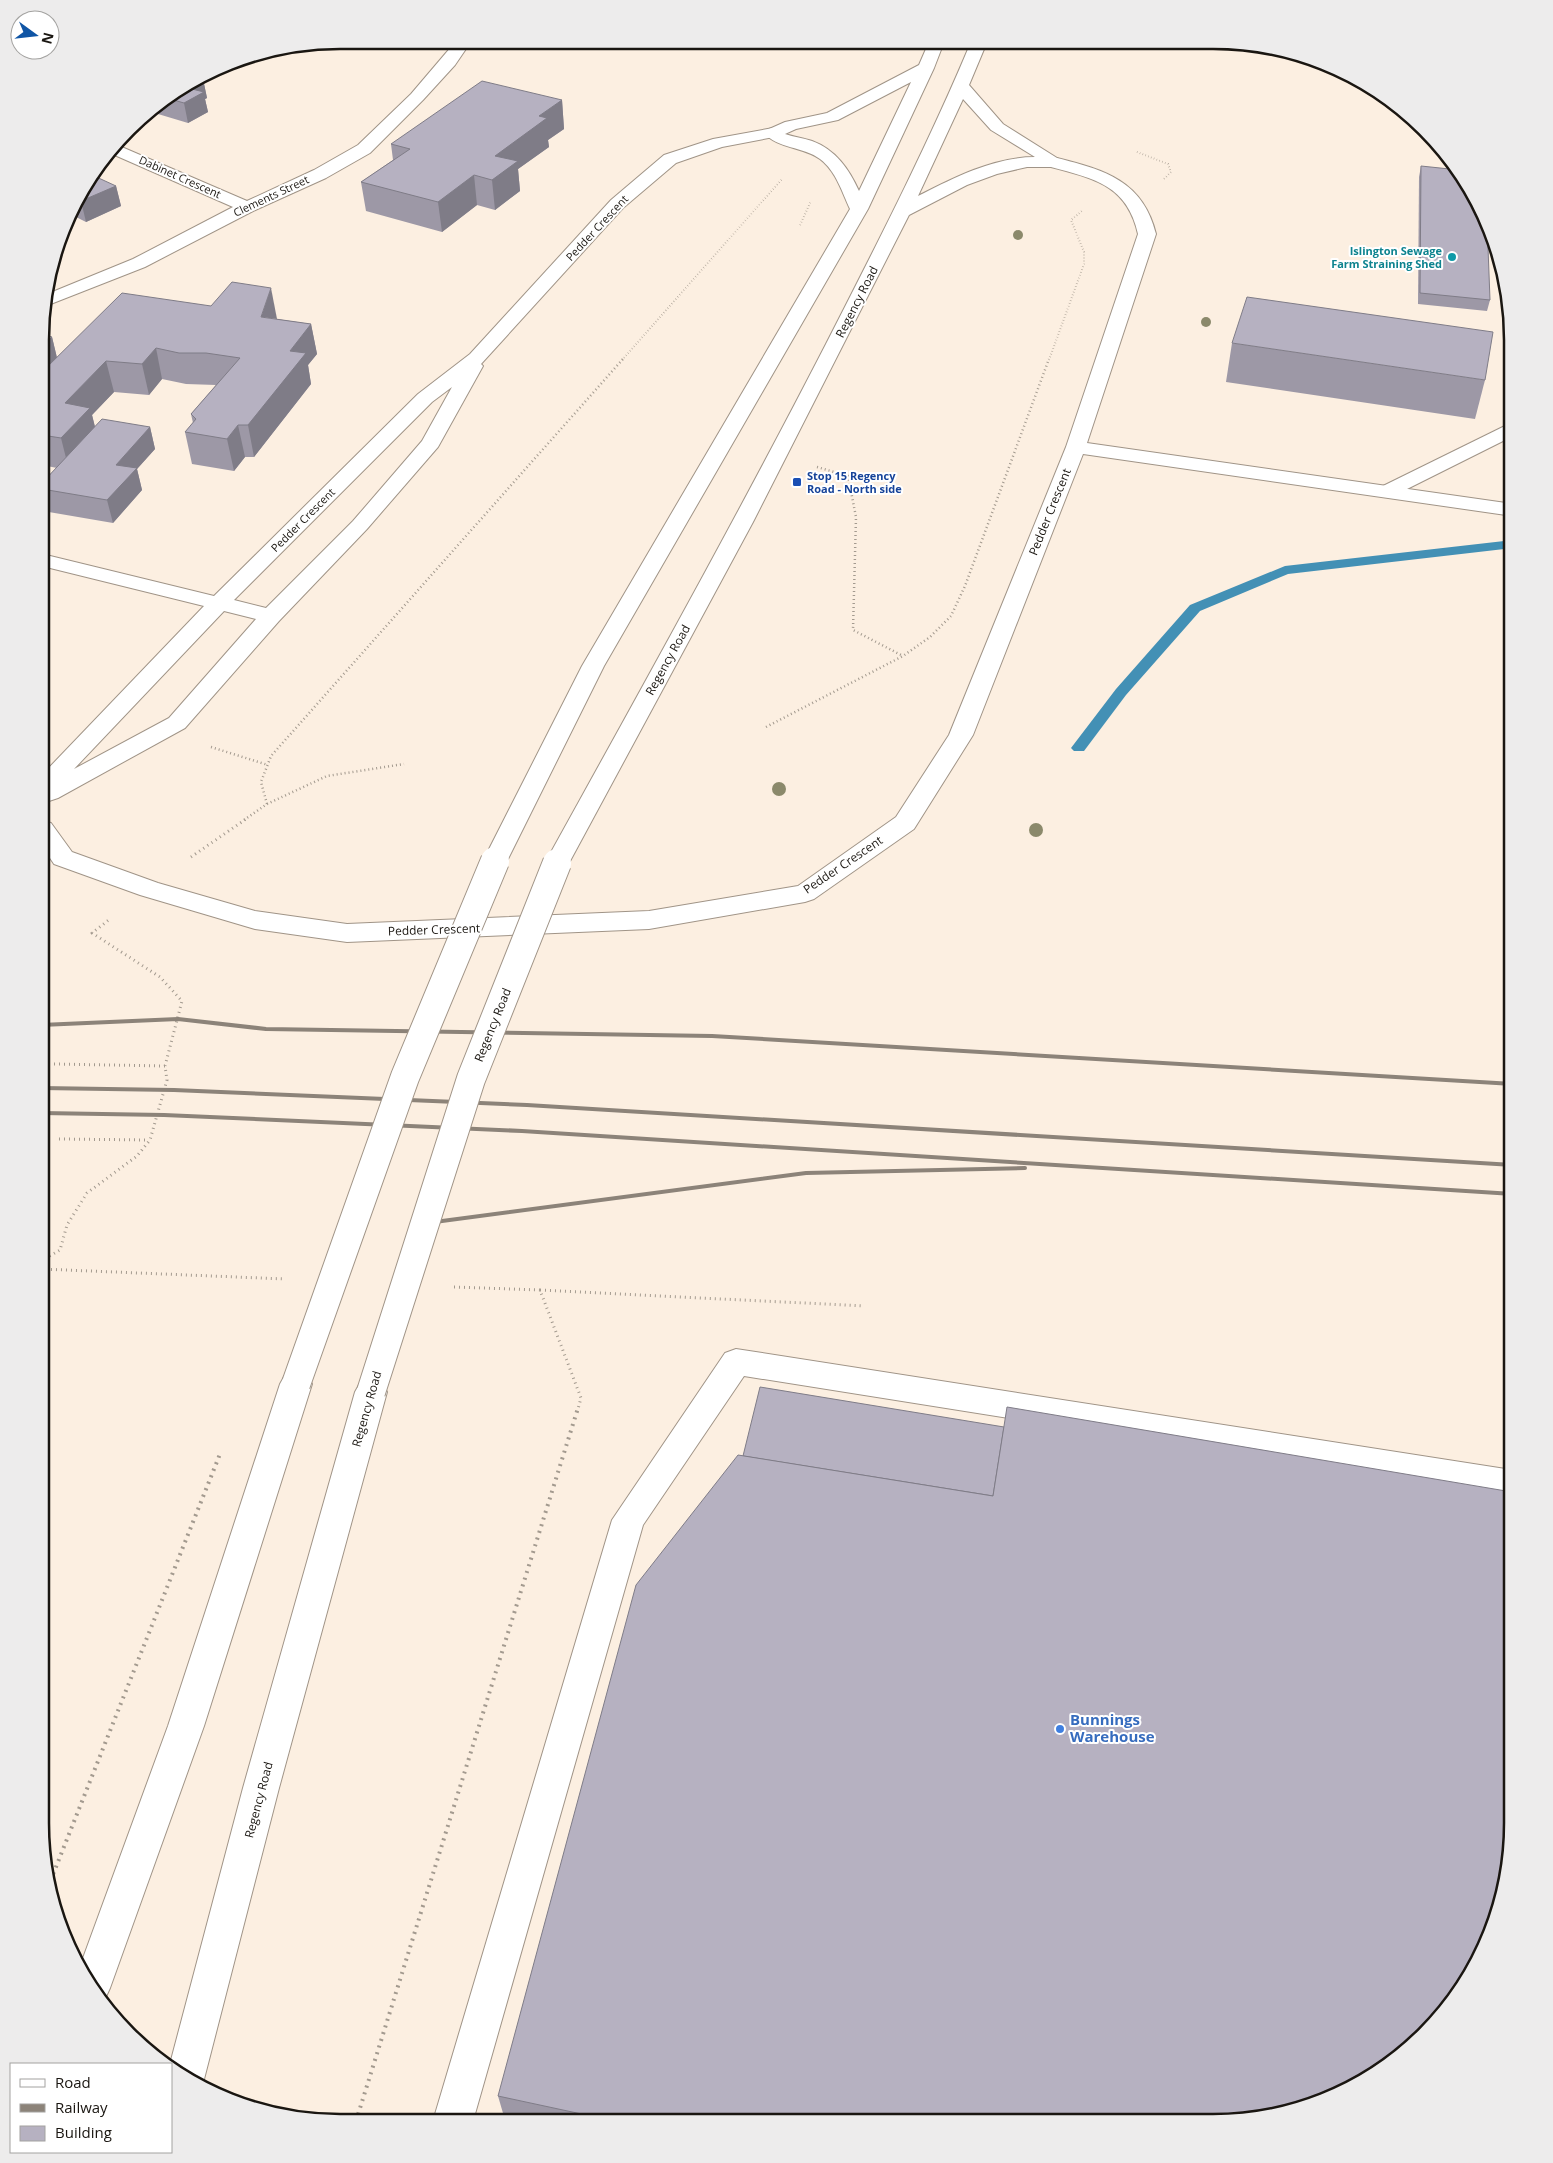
<svg xmlns="http://www.w3.org/2000/svg" width="1553" height="2163" font-family="'Open Sans',sans-serif">
<style>
.lines{fill:none;stroke-linecap:round;stroke-linejoin:round}
.stream{fill:#4390b5;fill-rule:evenodd}
.lane-casing{stroke:#a09487;stroke-width:2}
.street-casing{stroke:#a09487;stroke-width:2}
.secondary-casing{stroke:#a09487;stroke-width:2}
.path-far3{stroke:#a39a8f;stroke-width:2;stroke-dasharray:0.5 2.5;stroke-linecap:butt}
.path-far2{stroke:#a39a8f;stroke-width:2.5;stroke-dasharray:1 3;stroke-linecap:butt}
.path-far1{stroke:#a39a8f;stroke-width:3;stroke-dasharray:1 4;stroke-linecap:butt}
.path{stroke:#a39a8f;stroke-width:4;stroke-dasharray:2 5;stroke-linecap:butt}
.lane{fill:#fff;fill-rule:evenodd}
.street{fill:#fff;fill-rule:evenodd}
.secondary{fill:#fff;fill-rule:evenodd}
.rail{stroke:#8c8379;stroke-width:4}
.secondary-bridge-casing{stroke:#a09487;stroke-width:30;stroke-linecap:butt}
.secondary-bridge{stroke:#fff;stroke-width:28}
.tree{fill:#8b896b}
.wall{fill:#9d98a6}
.shaded-wall{fill:#7f7c87}
.building{fill:#b6b1c1;stroke:#7f7c87}
.culture-dot{fill:#0f9aa8;stroke:#fff;stroke-width:2}
.transit-dot{fill:#1a4fb4;stroke:#fff;stroke-width:2}
.shop-dot{fill:#3f7fe0;stroke:#fff;stroke-width:2}
.labels{text-anchor:middle;stroke-width:4;stroke-linejoin:round;paint-order:stroke}
.far-street-label{font-size:11px;fill:#1a1611;stroke:#fff}
.far-culture-label{font-size:11px;font-weight:bold;fill:#0d838f;stroke:#fff;text-anchor:end}
.far-transit-label{font-size:11px;font-weight:bold;fill:#164399;stroke:#fff;text-anchor:start}
.street-label{font-size:12px;fill:#1a1611;stroke:#fff}
.near-shop-label{font-size:15px;font-weight:bold;fill:#366cbe;stroke:#fff;text-anchor:start}
.rim{fill:none;stroke:#1a1611;stroke-width:2.5}
</style>
<rect width="100%" height="100%" fill="#fcefe1"/>
<g class="lines">
<polygon class="stream" points="1513,540 1513,548 1288,574 1200,611 1126,695 1084,751 1074,751 1071,748 1116,689 1190,605 1285,566"/>
<g class="lane-casing">
<g id="lane">
<polygon points="1513,422 1513,436 1395,495 1388,497 1381,495 1378,491 1381,487"/>
<polygon points="736,1349 1512,1470 1512,1498 744,1376 643,1525 473,2121 433,2121 612,1520 725,1353"/>
</g>
</g>
<g class="street-casing">
<g id="street">
<polygon points="457,40 472,40 455,65 423,100 370,153 326,178 253,211 145,267 43,307 45,295 133,259 233,207 110,153 117,145 247,201 314,170 358,145 411,94"/>
<path d="M773 128 779 130 781 133 779 136 722 147 676 163 623 208 481 364 483 366 438 447 367 529 279 621 185 728 58 798 49 801 42 799V775L204 606 42 566V554L214 596 418 394 470 354 611 200 664 155 713 139ZM452 387 422 441 353 521 266 608 234 600 432 402ZM224 611 256 619 169 718 74 769Z"/>
<path d="M1057 158C1105 170 1143 181 1156 234L1087 443 1513 504V516L1083 454 973 735 914 829 814 899 805 902 649 929 347 942 255 929 140 895 54 864 42 846V821L51 823 72 852 158 883 255 911 347 924 649 911 798 886 896 817 949 735 1066 447 1138 234C1127 185 1095 179 1051 167L1049 163 1051 159Z"/>
</g>
</g>
<g class="secondary-casing">
<g id="secondary">
<path d="M929 42H944L934 68 868 209 604 666 507 861 504 867 495 869 486 867 483 861 582 666 850 209C842 192 836 171 820 159 805 147 775 148 765 133L767 130 785 122 827 113 919 65ZM911 82 859 191C849 169 836 150 812 141 803 138 794 137 785 134L796 129 838 120Z"/>
<path d="M971 42H987L969 85 1003 124 1065 163 1063 167H1027L997 174 967 185 909 215 753 522 569 863 566 869 557 871 548 869 545 863C640 691 736 519 826 344 877 244 928 145 971 42ZM963 99 991 130 1035 157C994 157 953 178 918 196Z"/>
<polygon points="296,1371 307,1375 312,1384 204,1726 110,1988 104,2001 100,2003 79,1969 168,1726 280,1384 285,1375"/>
<polygon points="371,1379 382,1383 387,1392 279,1788 202,2087 171,2069 170,2064 243,1788 355,1392 360,1383"/>
</g>
</g>
<g class="path-far3">
<polyline points="1137,152 1168,164 1171,172 1164,179"/>
<polyline points="800,225 811,201"/>
<polyline points="622,360 783,178"/>
<polyline points="1049,360 1084,264 1084,252 1071,220 1082,211"/>
</g>
<g class="path-far2">
<polyline points="817,467 848,476 856,517 853,630 903,656"/>
<polyline points="766,727 903,656 930,637 951,616 965,586 1049,359"/>
<polyline points="211,747 268,765"/>
<polyline points="267,804 261,782 271,756 623,359"/>
<polyline points="244,820 267,804 327,776 404,764"/>
</g>
<g class="path-far1">
<polyline points="191,857 246,819"/>
<polyline points="54,1064 165,1066"/>
<polyline points="59,1139 149,1140"/>
<polyline points="41,1261 60,1250 67,1225 87,1193 137,1156 150,1140 167,1080 165,1066 182,1001 160,977 92,933 110,919"/>
<polyline points="41,1269 285,1279"/>
<polyline points="454,1287 540,1290 581,1398 578,1409"/>
<polyline points="540,1290 864,1306"/>
</g>
<g class="path">
<polyline points="48,1887 220,1454"/>
<polyline points="356,2121 578,1408"/>
</g>
<use href="#lane" class="lane"/>
<use href="#street" class="street"/>
<use href="#secondary" class="secondary"/>
<g class="rail">
<polyline points="41,1025 178,1019 266,1029 712,1036 1513,1084"/>
<polyline points="41,1088 174,1090 527,1105 1513,1165"/>
<polyline points="41,1113 164,1115 522,1131 1513,1194"/>
<polyline points="427,1223 806,1173 1025,1168"/>
</g>
<g class="secondary-bridge-casing">
<g id="secondary-bridge">
<polyline points="296,1384 405,1077 495,861"/>
<polyline points="371,1392 471,1079 557,863"/>
</g>
</g>
<use href="#secondary-bridge" class="secondary-bridge"/>
</g>
<g class="tree">
<circle cx="1018" cy="235" r="5"/>
<circle cx="1206" cy="322" r="5"/>
<circle cx="779" cy="789" r="7"/>
<circle cx="1036" cy="830" r="7"/>
</g>
<g class="wall">
<polygon points="203,79 207,98 205,99 208,112 188,123 148,111"/>
<polygon points="562,100 564,129 548,140 549,147 518,169 520,191 495,210 477,205 442,232 366,211 361,182 393,160 391,144"/>
<polygon points="1421,166 1490,300 1487,311 1418,304 1419,177"/>
<polygon points="116,186 121,206 86,222 72,215 80,190"/>
<polygon points="277,319 311,324 317,354 308,365 311,384 254,457 245,457 234,471 192,464 185,432 193,423 191,414 216,385 186,384 162,379 149,395 114,392 92,415 95,427 150,427 155,449 137,469 142,490 113,523 43,511 42,508 42,483 57,468 42,465 43,335 52,337 57,358"/>
<polygon points="1232,343 1485,380 1475,419 1226,382"/>
<polygon points="498,2096 1213,2123 509,2121 505,2120"/>
</g>
<g class="shaded-wall">
<polygon points="203,79 207,98 205,99 208,112 188,123 184,103 187,89"/>
<polygon points="562,100 564,129 548,140 549,147 518,169 520,191 495,210 492,180 495,156 539,116"/>
<polygon points="474,175 477,205 442,232 438,202"/>
<polygon points="116,186 121,206 86,222 81,201"/>
<polygon points="271,288 277,319 261,317"/>
<polygon points="311,324 317,354 308,365 311,384 254,457 248,425 290,351"/>
<polygon points="52,337 57,358 42,398 43,346"/>
<polygon points="156,348 162,379 149,395 142,364"/>
<polygon points="106,361 114,392 92,415 98,439 69,470 61,438 65,403"/>
<polygon points="238,425 245,457 234,471 227,439"/>
<polygon points="150,427 155,449 137,469 142,490 113,523 107,500 116,465"/>
</g>
<g class="building">
<polygon points="482,81 562,100 539,116 547,118 495,156 518,161 492,180 474,175 438,202 361,182 410,149 391,144"/>
<polygon points="188,88 204,92 184,103 170,99"/>
<polygon points="1421,166 1459,170 1482,207 1487,221 1490,300 1420,293"/>
<polygon points="92,175 116,186 81,201 77,199 80,190"/>
<polygon points="232,282 271,288 261,317 311,324 290,351 306,353 248,425 238,425 227,439 185,432 196,419 191,414 240,358 206,353 179,353 156,348 142,364 106,361 65,403 90,408 61,438 42,435 42,372 122,293 211,306"/>
<polygon points="1247,297 1493,332 1485,380 1232,343"/>
<polygon points="43,335 52,337 43,346"/>
<polygon points="102,419 150,427 116,465 137,468 107,500 42,489 42,483"/>
<polygon points="760,1387 1004,1427 993,1496 743,1456"/>
<polygon points="1007,1407 1512,1492 1512,1843 1497,1920 1462,1990 1411,2049 1346,2092 1290,2113 1213,2123 614,2121 498,2096 636,1585 738,1455 993,1496"/>
</g>
<circle class="culture-dot" cx="1452" cy="257" r="5"/>
<rect class="transit-dot" x="792" y="477" width="10" height="10" rx="2.5"/>
<circle class="shop-dot" cx="1060" cy="1729" r="5"/>
<g class="labels">
<g class="far-street-label">
<text transform="translate(180 177) rotate(24)" y="4">Dabinet Crescent</text>
<text transform="translate(271 196) rotate(-25)" y="4">Clements Street</text>
<text transform="translate(597 228) rotate(-47)" y="4">Pedder Crescent</text>
<text transform="translate(303 520) rotate(-45)" y="4">Pedder Crescent</text>
</g>
<g class="far-culture-label">
<text x="1442" y="255">Islington Sewage<tspan x="1442" dy="13">Farm Straining Shed</tspan></text>
</g>
<g class="far-transit-label">
<text x="807" y="480">Stop 15 Regency<tspan x="807" dy="13">Road - North side</tspan></text>
</g>
<g class="street-label">
<text transform="translate(857 302) rotate(-63)" y="4">Regency Road</text>
<text transform="translate(1050 512) rotate(-68)" y="4">Pedder Crescent</text>
<text transform="translate(668 660) rotate(-61)" y="4">Regency Road</text>
<text transform="translate(843 865) rotate(-34)" y="4">Pedder Crescent</text>
<text transform="translate(434 930) rotate(-2)" y="4">Pedder Crescent</text>
<text transform="translate(493 1025) rotate(-68)" y="4">Regency Road</text>
<text transform="translate(367 1409) rotate(-74)" y="4">Regency Road</text>
<text transform="translate(259 1800) rotate(-75)" y="4">Regency Road</text>
</g>
<g class="near-shop-label">
<text x="1070" y="1725">Bunnings<tspan x="1070" dy="17">Warehouse</tspan></text>
</g>
</g>
<path d="M0 0H1553V2163H0ZM340 49H1213A291 291 0 0 1 1504 340V1823A291 291 0 0 1 1213 2114H340A291 291 0 0 1 49 1823V340A291 291 0 0 1 340 49Z" fill="#edecec" fill-rule="evenodd"/>
<path class="rim" d="M340 49H1213A291 291 0 0 1 1504 340V1823A291 291 0 0 1 1213 2114H340A291 291 0 0 1 49 1823V340A291 291 0 0 1 340 49Z"/>
<rect x="10" y="2063" width="162" height="90" fill="#ffffff" stroke="#a3a2a0"/>
<rect x="20" y="2079" width="25" height="8" fill="#ffffff" stroke="#a3a2a0"/>
<text x="55" y="2088" font-size="15" fill="#1a1611">Road</text>
<rect x="20" y="2104" width="25" height="8" fill="#8c8379" stroke="#a3a2a0"/>
<text x="55" y="2113" font-size="15" fill="#1a1611">Railway</text>
<rect x="20" y="2126" width="25" height="15" fill="#b6b1c1" stroke="#a3a2a0"/>
<text x="55" y="2138" font-size="15" fill="#1a1611">Building</text>
<g transform="translate(35 35) rotate(105)"><circle r="24" fill="#ffffff" stroke="#a3a2a0"/>
<path d="M0-4L9 19L0 12L-9 19Z" fill="#1055a5"/>
<text y="-8" font-size="14" font-weight="bold" text-anchor="middle" fill="#1a1611">N</text>
</g>
</svg>
